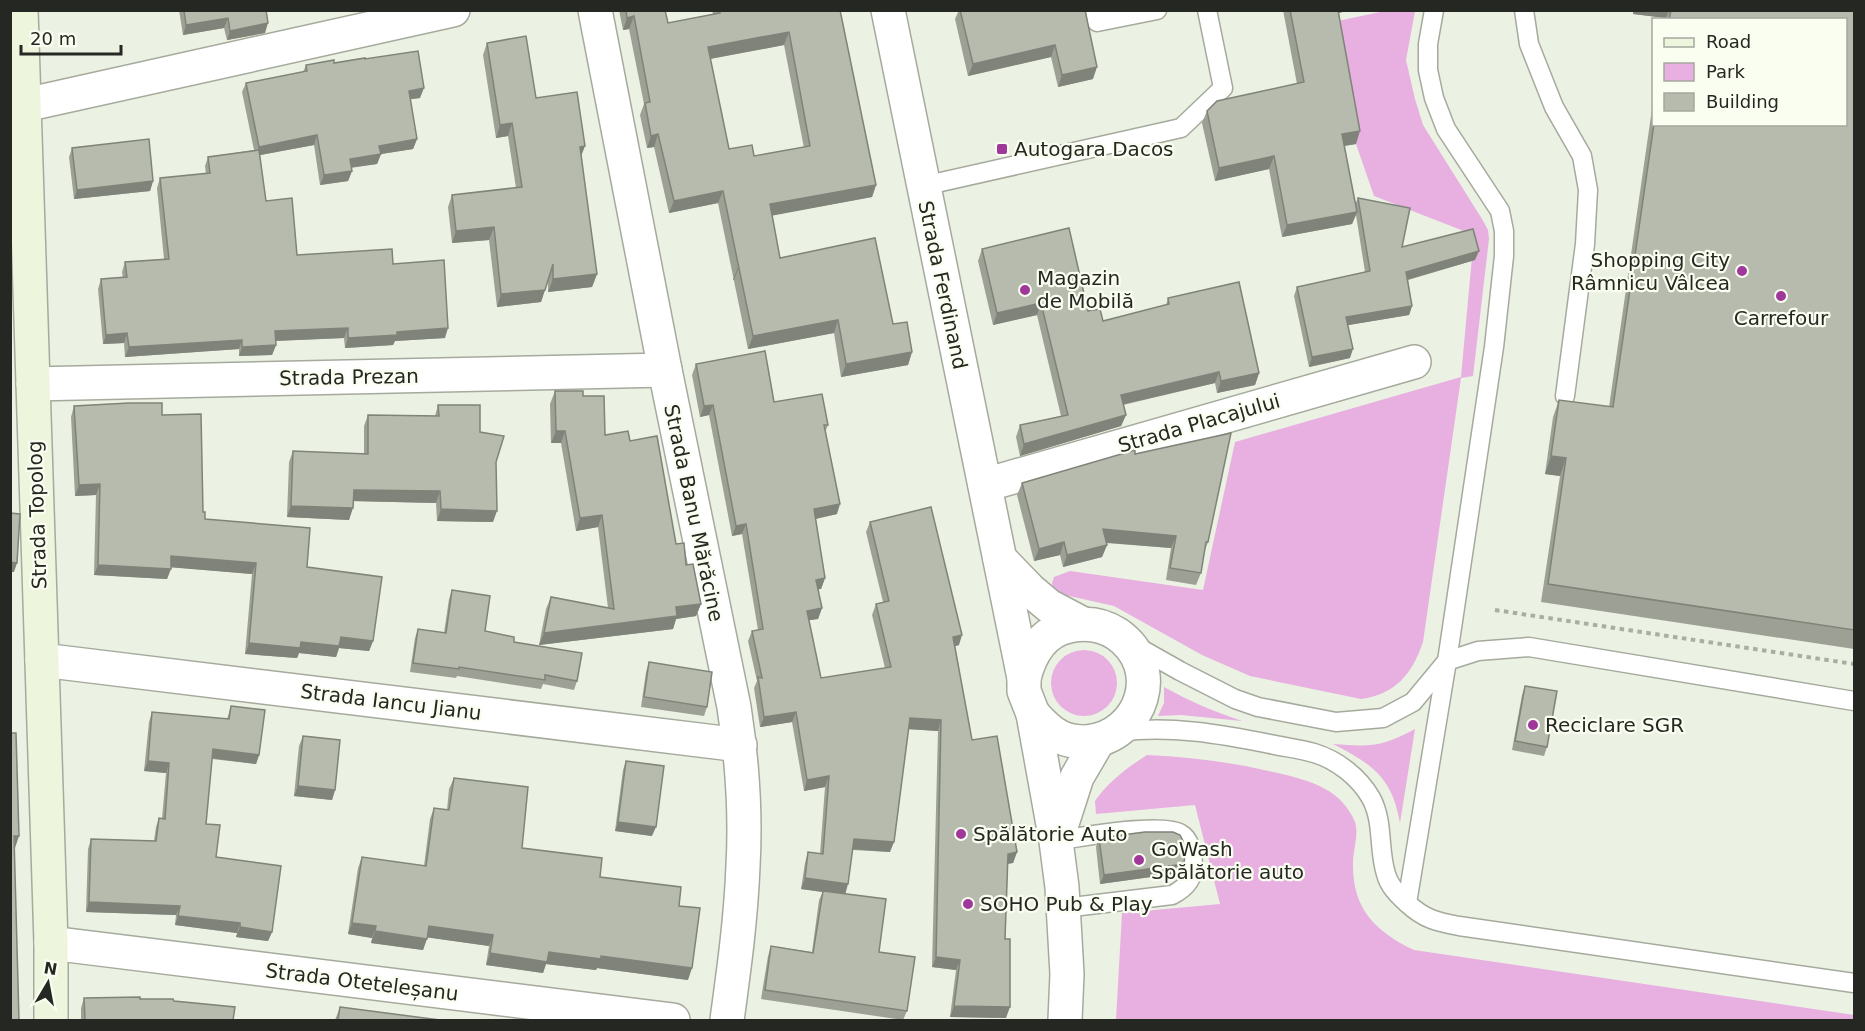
<svg xmlns="http://www.w3.org/2000/svg" width="1865" height="1031" font-family="'DejaVu Sans',sans-serif">
<style>
.green{fill:#e7b0e1}
.lines{fill:none;stroke-linecap:round;stroke-linejoin:round}
.service-casing{stroke:#a5aa9d;stroke-width:21}
.minor-casing{stroke:#a5aa9d;stroke-width:36}
.tertiary-casing{stroke:#a5aa9d;stroke-width:36}
.secondary-casing{stroke:#a5aa9d;stroke-width:36}
.path{stroke:#a9aea3;stroke-width:4;stroke-dasharray:4.5 4.5;stroke-linecap:butt}
.service{stroke:#fff;stroke-width:18}
.minor{stroke:#fff;stroke-width:33}
.tertiary{stroke:#fff;stroke-width:33}
.secondary{stroke:#edf5dc;stroke-width:33}
.wall{fill:#9da195;fill-rule:evenodd}
.shaded-wall{fill:#7f8379}
.building{fill:#b6bbad;stroke:#7f8379;stroke-width:1.5;fill-rule:evenodd}
.poi-dot{fill:#a0389b;stroke:#f9fef0;stroke-width:2}
.labels{text-anchor:middle;stroke-width:4.5;stroke-linejoin:round;paint-order:stroke}
.poi-label{font-size:20px;fill:#252722;stroke:#f9fef0;text-anchor:start}
.street-label{font-size:20px;fill:#252722;stroke:#f9fef0}
</style>
<rect width="100%" height="100%" fill="#ebf1e3"/>
<g class="green">
<path d="M1385 11H1415L1406 60 1415 99 1423 125 1482 219 1488 230 1489 239 1473 376 1461 378 1423 642C1412 674 1396 694 1361 699L1250 676 1202 655 1114 606 1065 595 1053 590 1052 583 1054 577 1070 571 1203 590 1235 442 1461 377 1474 235 1374 196 1356 144 1333 22Z"/>
<circle cx="1084" cy="683" r="33"/>
<path d="M1164 687C1189 701 1215 712 1242 721L1181 715 1158 716 1164 703Z"/>
<path d="M1415 729 1400 823C1392 777 1372 764 1333 744 1371 747 1381 747 1415 729Z"/>
<path d="M1147 755C1190 757 1231 762 1273 772 1291 776 1309 780 1325 789 1339 796 1349 808 1355 822 1359 834 1353 851 1353 863 1352 909 1376 932 1414 950L1854 1015V1020H1116L1122 913 1220 904 1195 805 1096 814 1095 801C1109 781 1127 768 1147 755Z"/>
</g>
<g class="lines">
<g class="service-casing">
<g id="service">
<polyline points="1095,10 1097,22 1157,10"/>
<path d="M1434 10 1428 44V70L1434 98 1446 129 1500 211 1504 231V256L1494 347 1447 661 1407 903C1424 919 1437 922 1459 926L1854 983"/>
<polyline points="1524,10 1529,44 1554,107 1582,156 1588,190 1585,244 1565,396"/>
<polyline points="923,186 1181,128 1223,88 1207,10"/>
<polyline points="1134,645 1180,671 1235,699 1258,707 1336,722 1383,718 1413,702 1447,661 1478,651 1529,647 1854,701"/>
<path d="M1119 732C1169 725 1221 734 1270 744 1284 747 1300 749 1314 753 1337 760 1359 777 1371 798 1384 822 1378 849 1386 874 1389 886 1398 895 1407 903"/>
<path d="M1056 841C1080 837 1163 822 1181 834 1190 839 1192 853 1193 863 1194 879 1186 888 1172 895L1064 908"/>
</g>
</g>
<g class="minor-casing">
<g id="minor">
<path d="M595 10 665 370 734 707C742 759 746 813 743 866 741 918 734 969 727 1020"/>
<polyline points="25,105 453,10"/>
<polyline points="33,384 665,370"/>
<polyline points="985,485 1414,362"/>
<polyline points="42,660 740,745"/>
<polyline points="51,943 673,1020"/>
</g>
</g>
<g class="tertiary-casing">
<g id="tertiary">
<polyline points="888,10 1024,678 1024,691 1033,714 1056,841 1062,887 1067,974 1065,1020"/>
<polyline points="1000,559 1030,590 1049,606 1083,624"/>
<path d="M1024 678C1030 654 1043 631 1069 626 1087 622 1102 624 1117 634 1165 667 1143 736 1087 742 1078 742 1068 741 1060 737 1049 732 1041 723 1033 714"/>
<polyline points="1058,836 1077,777 1098,741"/>
</g>
</g>
<g class="secondary-casing">
<polyline id="secondary" points="21,10 51,943 51,1020"/>
</g>
<polyline class="path" points="1495,610 1854,664"/>
<use href="#service" class="service"/>
<use href="#minor" class="minor"/>
<use href="#tertiary" class="tertiary"/>
<use href="#secondary" class="secondary"/>
</g>
<g class="wall">
<polygon points="179,10 266,10 265,33 227,40 224,28 183,35"/>
<path d="M619 10H665L668 23 713 14 712 10H840L876 185 872 197 772 215 780 258 893 324 912 352 908 365 841 377 834 333 748 349 718 203 669 213 654 147 647 148 640 115 644 104 629 29 623 30ZM784 45 804 148 754 156 729 149 710 59Z"/>
<polygon points="959,10 1085,10 1093,79 1058,87 1051,57 968,76 955,19"/>
<polygon points="1283,10 1350,10 1338,13 1356,144 1344,146 1355,204 1358,198 1402,247 1475,260 1408,280 1412,306 1409,315 1348,325 1350,358 1309,367 1294,296 1297,287 1365,272 1356,215 1352,224 1282,237 1269,169 1215,181 1202,123 1207,111 1297,84"/>
<polygon points="1633,10 1854,10 1854,649 1541,602 1560,476 1545,474 1553,417 1559,400 1609,407 1653,102 1653,124 1845,124 1845,20 1666,20 1666,18 1633,14"/>
<polygon points="487,43 536,98 581,156 597,274 592,287 548,292 548,280 541,302 497,307 489,240 452,243 448,207 452,195 516,188 508,136 496,138 483,55"/>
<polygon points="365,59 420,98 410,99 417,139 413,149 381,154 377,164 351,168 352,171 348,181 320,185 314,145 260,155 266,201 297,255 393,264 445,338 395,341 393,345 345,348 344,338 276,341 276,345 272,355 239,356 239,349 125,357 124,343 103,344 98,289 101,279 123,278 122,272 125,262 164,259 157,188 160,178 206,174 205,166 208,157 254,150 242,92 246,83 303,72 306,65 334,63"/>
<polygon points="72,148 153,181 150,191 74,199 69,157"/>
<polygon points="982,249 1103,321 1166,305 1168,298 1259,373 1255,385 1217,393 1215,383 1123,405 1126,415 1121,426 1020,456 1016,437 1020,425 1061,416 1037,315 993,325 978,261"/>
<polygon points="696,364 774,402 828,425 825,432 837,514 816,519 825,578 821,589 818,589 822,608 818,619 809,620 821,678 885,668 872,615 876,604 883,602 866,532 870,522 959,645 955,646 972,740 1017,852 1013,863 1008,864 1005,939 1006,1018 950,1017 956,970 932,967 938,731 908,729 890,852 853,850 845,894 879,952 907,1011 903,1020 761,999 768,956 771,946 812,952 819,900 823,892 801,889 805,863 808,852 820,854 825,787 804,791 792,722 760,727 754,688 757,681 748,641 752,631 758,630 742,534 732,536 709,415 700,417 692,375"/>
<polygon points="555,391 583,396 605,435 630,441 676,544 686,565 701,604 696,616 676,619 673,629 539,645 546,609 551,597 608,608 598,527 576,531 561,443 551,443 550,404"/>
<polygon points="438,405 480,432 496,462 493,522 437,521 436,503 354,501 349,520 287,517 289,462 293,451 364,454 364,426 368,415 435,416"/>
<polygon points="74,406 162,415 205,519 307,567 373,641 369,651 339,648 336,657 299,653 297,658 245,654 252,574 171,567 167,579 94,575 96,495 75,496 71,417"/>
<polygon points="1135,454 1208,542 1204,553 1201,573 1196,585 1166,580 1171,548 1106,543 1107,545 1102,557 1063,567 1060,555 1034,561 1017,495 1022,483"/>
<polygon points="452,590 485,631 514,642 577,681 574,690 543,684 541,689 457,676 456,678 410,672 415,638 418,629 444,633 449,599"/>
<polygon points="649,662 707,707 704,716 641,707 646,672"/>
<polygon points="1525,686 1547,747 1544,756 1512,750 1522,695"/>
<polygon points="231,706 259,755 256,764 212,759 206,824 216,857 272,932 268,941 236,937 237,933 175,925 176,915 86,912 88,849 91,839 154,841 156,827 159,818 162,818 166,773 144,771 149,722 152,712 227,719"/>
<polygon points="303,736 335,790 332,800 294,796 299,746"/>
<polygon points="626,761 652,836 615,831 623,770"/>
<polygon points="454,778 522,848 679,906 688,980 597,968 596,970 546,964 543,973 486,965 489,946 427,937 423,950 371,943 372,938 348,934 358,868 362,857 424,866 430,819 434,808 447,810 449,789"/>
<polygon points="1099,838 1184,864 1180,873 1100,884 1096,847"/>
<polygon points="84,998 140,999 174,1001 233,1020 81,1020 81,1008"/>
<polygon points="340,1007 440,1020 335,1020"/>
</g>
<g class="shaded-wall">
<polygon points="1333,10 1350,10 1332,15"/>
<polygon points="1634,10 1669,10 1666,18 1633,14"/>
<polygon points="634,16 629,29 623,30 627,18"/>
<polygon points="228,18 224,28 183,35 186,25"/>
<polygon points="268,23 265,33 227,40 230,31"/>
<polygon points="789,32 784,45 704,60 708,47"/>
<polygon points="1055,45 1051,57 968,76 973,64"/>
<polygon points="1097,67 1093,79 1058,87 1062,75"/>
<polygon points="424,88 420,98 405,100 409,91"/>
<polygon points="512,123 508,136 496,138 500,125"/>
<polygon points="1360,131 1356,144 1337,147 1342,134"/>
<polygon points="658,134 654,147 647,148 651,136"/>
<polygon points="317,135 314,145 255,156 259,147"/>
<polygon points="417,139 413,149 381,154 377,164 346,168 350,159 379,146"/>
<polygon points="585,146 580,159 580,147"/>
<polygon points="1274,156 1269,169 1215,181 1219,168"/>
<polygon points="352,171 348,181 320,185 324,175"/>
<polygon points="153,181 150,191 74,199 77,190"/>
<polygon points="876,185 872,197 765,217 770,204"/>
<polygon points="723,191 718,203 669,213 674,201"/>
<polygon points="1357,212 1352,224 1282,237 1287,225"/>
<polygon points="494,227 489,240 452,243 456,231"/>
<polygon points="1479,251 1475,260 1403,281 1406,272"/>
<polygon points="738,267 739,267 734,280 733,280"/>
<polygon points="597,274 592,287 548,292 553,279"/>
<polygon points="545,290 541,302 497,307 501,294"/>
<polygon points="1041,303 1037,315 993,325 997,313"/>
<polygon points="1412,306 1409,315 1343,326 1346,317"/>
<polygon points="838,320 834,333 748,349 753,336"/>
<polygon points="348,328 344,338 272,341 275,331"/>
<polygon points="448,328 445,338 395,341 393,345 345,348 348,338 397,332"/>
<polygon points="127,333 124,343 103,344 106,335"/>
<polygon points="242,340 239,349 125,357 129,347"/>
<polygon points="276,345 272,355 239,356 242,347"/>
<polygon points="1353,349 1350,358 1309,367 1312,357"/>
<polygon points="912,352 908,365 841,377 846,364"/>
<polygon points="1219,372 1215,383 1116,406 1121,395"/>
<polygon points="1259,373 1255,385 1217,393 1221,381"/>
<polygon points="713,405 709,415 700,417 704,406"/>
<polygon points="1126,415 1121,426 1020,456 1024,444"/>
<polygon points="556,431 565,431 561,443 551,443"/>
<polygon points="1551,456 1566,458 1560,476 1545,474"/>
<polygon points="100,484 96,495 75,496 79,485"/>
<polygon points="354,490 440,491 436,503 350,501"/>
<polygon points="840,504 837,514 810,520 814,509"/>
<polygon points="291,506 353,508 349,520 287,517"/>
<polygon points="441,509 497,511 493,522 437,521"/>
<polygon points="602,515 598,527 576,531 580,518"/>
<polygon points="746,524 742,534 732,536 736,526"/>
<polygon points="1103,529 1176,536 1171,548 1099,542"/>
<polygon points="1064,542 1060,555 1034,561 1039,549"/>
<polygon points="1107,545 1102,557 1063,567 1067,555"/>
<polygon points="171,556 256,563 252,574 167,567"/>
<polygon points="10,562 17,563 14,572 10,572"/>
<polygon points="98,565 171,569 167,579 94,575"/>
<polygon points="825,578 821,589 812,590 816,580"/>
<polygon points="701,604 696,616 676,619 673,629 539,645 544,633 676,607"/>
<polygon points="822,608 818,619 804,621 807,611"/>
<polygon points="962,635 959,645 949,648 953,637"/>
<polygon points="341,637 373,641 369,651 339,648 336,657 299,653 297,658 245,654 249,643 301,642"/>
<polygon points="796,712 792,722 760,727 764,717"/>
<polygon points="910,718 941,720 938,731 906,729"/>
<polygon points="213,749 259,755 256,764 210,758"/>
<polygon points="148,761 169,763 166,773 144,771"/>
<polygon points="829,776 825,787 804,791 807,780"/>
<polygon points="298,786 335,790 332,800 294,796"/>
<polygon points="618,822 656,827 652,836 615,831"/>
<polygon points="14,836 19,836 15,848"/>
<polygon points="854,839 894,842 890,852 850,849"/>
<polygon points="1017,852 1013,863 1004,864 1008,854"/>
<polygon points="1184,864 1180,873 1100,884 1104,875"/>
<polygon points="805,878 848,884 845,895 801,889"/>
<polygon points="89,902 180,906 176,915 86,912"/>
<polygon points="178,916 240,923 237,933 175,925"/>
<polygon points="352,923 376,926 372,938 348,934"/>
<polygon points="429,926 493,935 489,946 424,937"/>
<polygon points="240,927 272,932 268,941 236,937"/>
<polygon points="375,931 427,939 423,950 371,943"/>
<polygon points="549,952 601,956 692,968 688,980 597,968 596,970 546,964 543,973 486,965 490,953"/>
<polygon points="936,957 960,960 956,970 932,967"/>
<polygon points="954,1006 1010,1007 1006,1018 950,1017"/>
</g>
<g class="building">
<polygon points="184,10 266,10 268,23 230,31 228,18 186,25"/>
<path d="M626 10H665L668 23 720 13 719 10H840L876 185 770 204 780 258 875 238 893 324 907 322 912 352 846 364 838 320 753 336 723 191 674 201 658 134 651 136 645 103 650 102 634 16 627 18ZM789 32 810 146 754 156 752 145 729 149 708 47Z"/>
<polygon points="960,10 1085,10 1097,67 1062,75 1055,45 973,64"/>
<polygon points="1290,10 1338,10 1360,131 1342,134 1357,212 1287,225 1274,156 1219,168 1207,111 1217,101 1304,82"/>
<polygon points="1671,10 1854,10 1854,630 1548,584 1566,458 1551,456 1559,400 1613,407 1654,124 1845,124 1845,20 1669,20"/>
<polygon points="526,36 536,98 577,92 585,146 580,147 597,274 553,279 553,264 545,290 501,294 494,227 456,231 452,195 522,187 512,123 500,125 487,43"/>
<polygon points="418,51 424,88 409,91 417,139 379,146 381,154 350,159 352,171 324,175 317,135 259,147 246,83 307,71 306,65 334,60 334,63 365,58 365,59"/>
<polygon points="149,139 153,181 77,190 72,148"/>
<polygon points="259,150 266,201 292,198 297,255 392,249 393,264 444,260 448,328 397,332 397,335 348,338 348,328 275,331 276,345 242,347 242,340 129,347 127,333 106,335 101,279 127,277 125,262 169,259 160,178 210,173 208,157"/>
<polygon points="1358,198 1410,208 1402,247 1473,229 1479,251 1406,272 1412,306 1346,317 1353,349 1312,357 1297,287 1370,271"/>
<polygon points="1069,228 1088,311 1100,309 1103,321 1169,304 1168,298 1239,282 1259,373 1221,381 1219,372 1121,395 1126,415 1024,444 1020,425 1068,415 1041,303 997,313 982,249"/>
<polygon points="765,351 774,402 822,394 828,425 824,425 840,504 814,509 825,578 816,580 822,608 807,611 821,678 891,667 876,604 889,601 870,522 931,507 962,635 953,637 972,740 997,736 1017,852 1008,854 1005,939 1010,939 1010,1007 954,1006 960,960 936,957 941,720 910,718 894,842 854,839 848,884 805,878 808,852 823,854 829,776 807,780 796,712 764,717 758,677 762,678 752,631 763,629 746,524 736,526 713,405 704,406 696,364"/>
<polygon points="555,391 583,391 583,396 604,396 605,435 628,431 630,441 657,436 676,544 684,543 686,565 693,564 701,604 676,607 677,616 544,633 551,597 614,609 602,515 580,518 565,431 556,431"/>
<polygon points="129,403 162,403 162,415 201,414 203,512 205,512 205,519 310,528 307,567 382,577 373,641 341,637 339,646 301,642 300,648 249,643 256,563 171,556 171,569 98,565 100,484 79,485 74,406"/>
<polygon points="438,405 480,405 480,432 504,436 496,462 497,511 441,509 440,491 354,490 353,508 291,506 293,451 368,454 368,415 439,416"/>
<polygon points="1231,433 1208,542 1206,542 1201,573 1170,568 1176,536 1103,529 1107,545 1067,555 1064,542 1039,549 1022,483 1135,450 1135,454"/>
<polygon points="10,513 20,514 17,563 10,562"/>
<polygon points="452,590 490,596 485,631 514,637 514,642 582,653 577,681 545,675 545,680 459,667 459,669 413,663 418,629 446,633"/>
<polygon points="649,662 712,672 707,707 644,697"/>
<polygon points="1525,686 1557,691 1547,747 1515,741"/>
<polygon points="231,706 265,710 259,755 213,749 206,824 220,825 216,857 281,866 272,932 240,927 240,923 178,916 180,906 89,902 91,839 156,841 159,818 165,819 169,763 148,761 152,712 229,719"/>
<polygon points="10,733 16,733 19,836 14,836 19,1020 10,1020"/>
<polygon points="303,736 340,740 335,790 298,786"/>
<polygon points="626,761 664,766 656,827 618,822"/>
<polygon points="454,778 528,787 522,848 602,858 600,877 681,887 679,906 700,908 692,968 601,956 601,959 549,952 547,962 490,953 493,935 429,926 427,939 375,931 376,926 352,923 362,857 426,866 434,808 449,810"/>
<polygon points="1145,832 1173,832 1180,835 1183,841 1185,854 1184,864 1104,875 1099,838"/>
<polygon points="823,891 886,899 879,952 915,957 907,1011 765,990 771,946 813,953"/>
<polygon points="140,997 140,999 173,999 174,1001 235,1007 233,1020 85,1020 84,998"/>
<polygon points="340,1007 440,1020 338,1020"/>
</g>
<g class="poi-dot">
<rect x="996" y="143" width="12" height="12" rx="3"/>
<circle cx="1742" cy="271" r="6"/>
<circle cx="1025" cy="290" r="6"/>
<circle cx="1781" cy="296" r="6"/>
<circle cx="1533" cy="725" r="6"/>
<circle cx="961" cy="834" r="6"/>
<circle cx="1139" cy="860" r="6"/>
<circle cx="968" cy="904" r="6"/>
</g>
<g class="labels">
<g class="poi-label">
<text x="1014" y="156">Autogara Dacos</text>
<text x="1730" y="267" text-anchor="end">Shopping City<tspan x="1730" dy="23">Râmnicu Vâlcea</tspan></text>
<text x="1037" y="285">Magazin<tspan x="1037" dy="23">de Mobilă</tspan></text>
<text x="1781" y="325" text-anchor="middle">Carrefour</text>
<text x="1545" y="732">Reciclare SGR</text>
<text x="973" y="841">Spălătorie Auto</text>
<text x="1151" y="856">GoWash<tspan x="1151" dy="23">Spălătorie auto</tspan></text>
<text x="980" y="911">SOHO Pub &amp; Play</text>
</g>
<g class="street-label">
<text transform="translate(943 285) rotate(78)" y="7">Strada Ferdinand</text>
<text transform="translate(349 377) rotate(-1)" y="7">Strada Prezan</text>
<text transform="translate(1199 423) rotate(-16)" y="7">Strada Placajului</text>
<text transform="translate(694 513) rotate(78)" y="7">Strada Banu Mărăcine</text>
<text transform="translate(37 515) rotate(-92)" y="7">Strada Topolog</text>
<text transform="translate(391 702) rotate(7)" y="7">Strada Iancu Jianu</text>
<text transform="translate(362 982) rotate(7)" y="7">Strada Oteteleșanu</text>
</g>
</g>
<rect width="1865" height="1031" fill="none" stroke="#252722" stroke-width="24"/>
<rect x="1652" y="18" width="195" height="108" fill="#f9fef0" stroke="#a4a89e" stroke-width="1.5"/>
<rect x="1664" y="38" width="30" height="9" fill="#edf5dc" stroke="#a4a89e" stroke-width="1.5"/>
<text x="1706" y="48" font-size="18" fill="#252722">Road</text>
<rect x="1664" y="63" width="30" height="18" fill="#e7b0e1" stroke="#a4a89e" stroke-width="1.5"/>
<text x="1706" y="78" font-size="18" fill="#252722">Park</text>
<rect x="1664" y="93" width="30" height="18" fill="#b6bbad" stroke="#a4a89e" stroke-width="1.5"/>
<text x="1706" y="108" font-size="18" fill="#252722">Building</text>
<g transform="translate(48 983) rotate(10)" stroke="#f9fef0" stroke-width="4.5" paint-order="stroke">
<path d="M0-4.5L10 22L0 15L-10 22Z" fill="#252722"/>
<text y="-9" font-size="16" font-weight="bold" text-anchor="middle" fill="#252722">N</text>
</g>
<path d="M21 45v9h100v-9" fill="none" stroke="#252722" stroke-width="3"/>
<text x="30" y="45" font-size="18" fill="#252722" stroke="#f9fef0" stroke-width="4.5" paint-order="stroke">20 m</text>
</svg>
